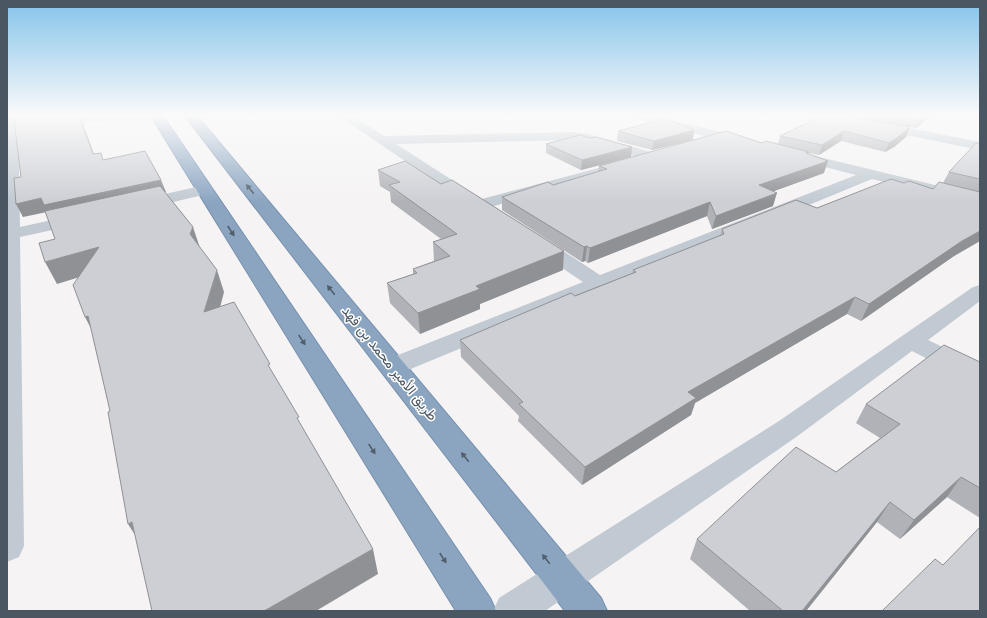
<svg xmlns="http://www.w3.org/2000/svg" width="987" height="618" font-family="Inter,Vazirmatn,sans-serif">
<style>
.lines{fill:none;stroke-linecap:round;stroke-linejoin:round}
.motorway-casing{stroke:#7690ad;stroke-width:2}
.minor{fill:#c1cad2;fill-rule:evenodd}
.motorway{fill:#8ba5c1;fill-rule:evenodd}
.wall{fill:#b0b2b7}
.shaded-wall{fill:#909195}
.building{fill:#cdcfd5;stroke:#909195}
.oneway{fill:#505e6b}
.labels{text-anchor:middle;stroke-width:3;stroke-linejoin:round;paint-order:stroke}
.street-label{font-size:14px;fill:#4a5661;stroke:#fff}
</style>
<rect width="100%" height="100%" fill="#f5f3f3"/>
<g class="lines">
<g class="motorway-casing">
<g id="motorway">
<polygon points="151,116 163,116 490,598 496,611 456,611"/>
<polygon points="185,116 197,116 601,598 607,611 565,611"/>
</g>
</g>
<g class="minor">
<polygon points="8,116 13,116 18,119 20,227 79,214 85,215 88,219 85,223 20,237 24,546 19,557 7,562"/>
<polygon points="46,116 163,116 161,119 157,120 50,122 46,121 44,118"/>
<polygon points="339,116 353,116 384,136 573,132 588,134 658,154 660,157 658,160 653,161 582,141 573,140 396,144 477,196 479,199 478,200 610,165 615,166 617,169 615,172 480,210 474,209 472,205 473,203 465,202"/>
<polygon points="634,116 653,116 747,138 749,141 747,144 742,145 636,119"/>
<polygon points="825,116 847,116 980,142 980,150 831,120 827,119"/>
<polygon points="799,152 980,196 980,206 872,179 401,373 392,375 383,373 380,367 383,361 583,282 531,247 529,243 531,239 538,237 545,239 600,275 856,175 794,159 792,156 794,153"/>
<polygon points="205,185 211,187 213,190 211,193 140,210 134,209 132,205 134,201"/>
<polygon points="980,285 980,301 928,340 980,365 980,384 971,381 912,351 799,435 545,611 493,611 499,598 779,421 973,287"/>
</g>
<use href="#motorway" class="motorway"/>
</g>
<g class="wall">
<polygon points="853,116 930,116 916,128"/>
<polygon points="910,127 906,137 894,147 885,152 841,141 819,155 809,153 808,154 824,173 774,191 773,206 712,229 707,216 588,263 585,261 582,262 502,210 502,197 553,185 598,172 599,166 762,143 778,144 780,136"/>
<polygon points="618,131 693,140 652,150 617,141"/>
<polygon points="590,138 632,147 631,157 581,170 546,153 546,144"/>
<polygon points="980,144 980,241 954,256 861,321 847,314 695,403 691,415 582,485 518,421 519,416 461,357 460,340 632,273 633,270 720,236 722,229 817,208 904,183 933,189 943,183 949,172"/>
<polygon points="378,170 563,270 480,304 480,309 420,334 390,303 387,283 413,274 413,269 434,261 433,242 441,239 391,202 390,192 380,186"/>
<polygon points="980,362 980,518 947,497 900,539 877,522 806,611 750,611 690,559 697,539 836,472 880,438 856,423 866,404"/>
</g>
<g class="shaded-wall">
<polygon points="80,116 83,123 98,166 93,154"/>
<polygon points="925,116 930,116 916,128 919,120"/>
<polygon points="910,127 906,137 894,147 885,152 889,143"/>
<polygon points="694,130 693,140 652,150 654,141"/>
<polygon points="844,131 841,141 819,155 822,145"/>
<polygon points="632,147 631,157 581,170 582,160"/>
<polygon points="828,161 824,173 755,198 759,185"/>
<polygon points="161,180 166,192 50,219 47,212 23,217 16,204 41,198"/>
<polygon points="777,193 773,206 712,229 716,216"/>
<polygon points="710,202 707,216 588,263 590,248"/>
<polygon points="193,227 200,248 190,234"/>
<polygon points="980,231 980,241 954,256 861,321 869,304 962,241"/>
<polygon points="587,246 585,261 582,262 584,247"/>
<polygon points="99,247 109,268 57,284 45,262"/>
<polygon points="564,251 563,270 480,304 480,309 420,334 418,313 476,286"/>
<polygon points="217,270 224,292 213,335 204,312"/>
<polygon points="855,297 847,314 695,403 691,415 582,485 585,467 688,392"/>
<polygon points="88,316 97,340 85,317"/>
<polygon points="961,477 947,497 900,539 914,520"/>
<polygon points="890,502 877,522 806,611 802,611"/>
<polygon points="132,522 144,549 128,524"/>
<polygon points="373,549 378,574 316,611 264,611"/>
</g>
<g class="building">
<polygon points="15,116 79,116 93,154 101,153 103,160 145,151 161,180 44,205 41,198 16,204 14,178 21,177 15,128"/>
<polygon points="822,116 849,116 910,127 898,137 889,143 844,131 822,145 780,136"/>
<polygon points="895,116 925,116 919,120"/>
<polygon points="665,119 694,130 654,141 618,131"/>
<polygon points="726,131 762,143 766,141 809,152 806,153 828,161 759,185 777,193 716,216 710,202 590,248 587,246 584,247 502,197 548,182 553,185 607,169 599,166"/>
<polygon points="580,135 590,138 596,137 632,147 582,160 546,144"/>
<polygon points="976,143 980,144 980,179 949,172"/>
<polygon points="405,161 441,184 452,180 564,251 476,286 480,289 418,313 387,283 417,273 413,269 450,256 433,242 457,234 389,185 400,182 378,170"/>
<polygon points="891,179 904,183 909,181 933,189 939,182 980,192 980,231 962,241 869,304 855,297 688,392 696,398 585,467 519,404 523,402 460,340 571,293 575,296 636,272 633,270 724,234 722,229 796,200 817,208"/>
<polygon points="160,186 193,227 190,234 217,270 204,312 234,302 270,364 268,365 299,417 297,418 373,549 264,611 152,611 132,522 128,524 108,412 110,411 88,316 85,317 73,285 99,247 45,262 39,243 55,239 45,211"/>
<polygon points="944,345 980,362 980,488 961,477 914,520 890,502 802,611 783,611 697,539 796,447 836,472 900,424 866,404"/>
<polygon points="980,527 980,611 882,611 935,559 943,565"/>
</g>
<defs><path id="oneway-solid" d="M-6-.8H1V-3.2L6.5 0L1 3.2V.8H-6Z"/></defs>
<g class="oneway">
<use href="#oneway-solid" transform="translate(250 189) rotate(-129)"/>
<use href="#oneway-solid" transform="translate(231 231) rotate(57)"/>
<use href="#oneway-solid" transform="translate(331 290) rotate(-129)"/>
<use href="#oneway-solid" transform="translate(302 340) rotate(57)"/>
<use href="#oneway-solid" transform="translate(372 449) rotate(57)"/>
<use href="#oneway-solid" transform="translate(465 457) rotate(-129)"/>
<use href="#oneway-solid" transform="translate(443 558) rotate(57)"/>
<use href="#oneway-solid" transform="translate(546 559) rotate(-129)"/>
</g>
<linearGradient id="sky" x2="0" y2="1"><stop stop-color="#85c3ea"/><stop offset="0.57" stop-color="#fafafa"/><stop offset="1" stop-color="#fafafa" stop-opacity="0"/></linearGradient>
<rect width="987" height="202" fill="url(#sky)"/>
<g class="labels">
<g class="street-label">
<text transform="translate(390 363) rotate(51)" y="5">طريق الأمير محمد بن فهد</text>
</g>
</g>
<rect width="987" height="618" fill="none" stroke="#4a5661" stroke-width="16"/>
</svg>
